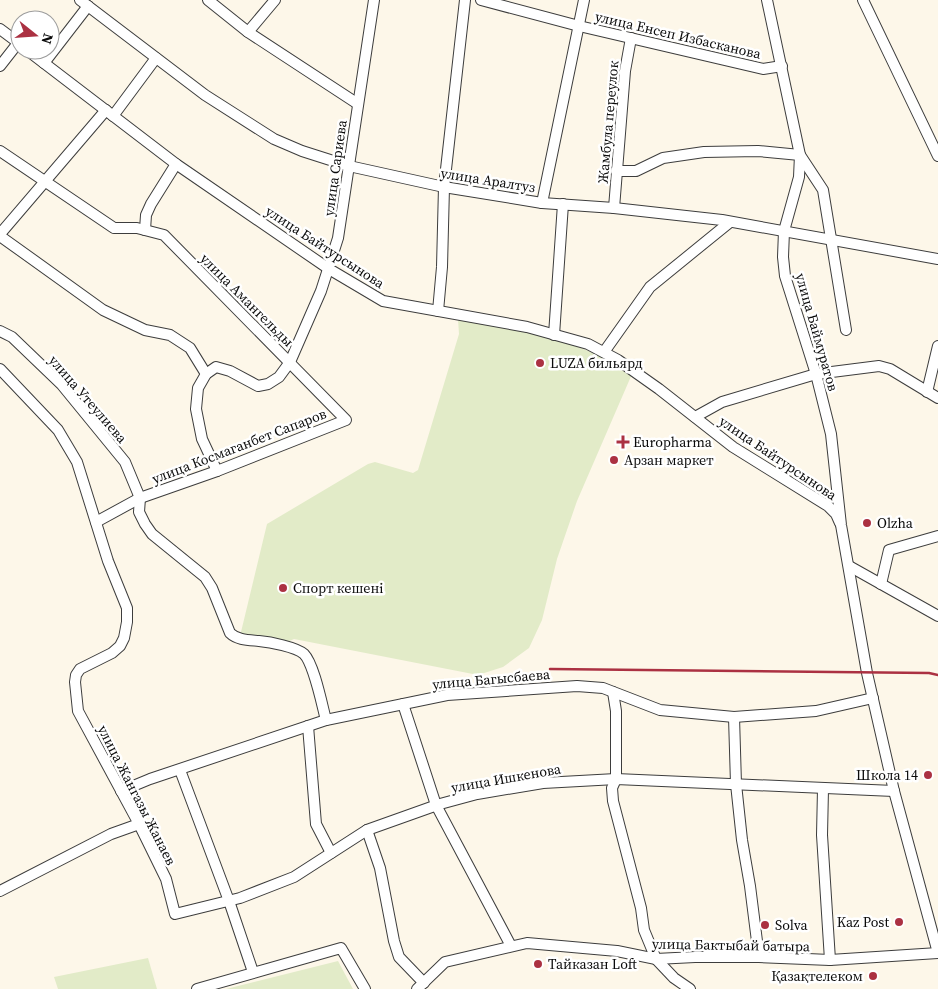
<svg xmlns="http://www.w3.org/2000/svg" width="938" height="989" font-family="'Source Serif 4',serif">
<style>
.pitch{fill:#e2ebc8}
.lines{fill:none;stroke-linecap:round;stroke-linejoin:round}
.minor-casing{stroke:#3d3d3d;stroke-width:12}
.minor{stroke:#fff;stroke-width:10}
.rail{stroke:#ab3142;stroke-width:2.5}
.poi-dot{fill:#ab3142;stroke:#fff;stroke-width:2}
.labels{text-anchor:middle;stroke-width:5;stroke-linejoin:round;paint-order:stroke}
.street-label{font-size:14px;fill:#0a0a0a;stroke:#fff}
.poi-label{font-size:14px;fill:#0a0a0a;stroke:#fff;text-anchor:start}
</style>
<rect width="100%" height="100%" fill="#fdf7e9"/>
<g class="pitch">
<path d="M458 319C505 328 554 335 598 355 610 360 621 368 632 374L577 501 557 559 542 620 529 648 503 667 478 675 294 639 283 644 243 636 241 632 267 524 368 464 375 462 413 473 418 470 459 334Z"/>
<polygon points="148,958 157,989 58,989 54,977"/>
<polygon points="338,961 353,989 226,989"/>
</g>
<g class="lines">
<g class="minor-casing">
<g id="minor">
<polyline points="80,0 205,95 274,139 302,151 349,166 444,187 542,203 614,208 722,220 938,259"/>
<polyline points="208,0 248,32 358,104"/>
<polyline points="481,0 579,26 763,69 782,66"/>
<polyline points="767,0 800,155 799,177 784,231 783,257 785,276 816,374 831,434 841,525 867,673 894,791 938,953"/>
<polyline points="863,0 938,156"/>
<polyline points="0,29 20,44"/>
<polyline points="248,32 275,0"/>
<polyline points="27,50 176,164 329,269 383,301 527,327 588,344 618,360 659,389 733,447 828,506 836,514 840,523"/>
<polyline points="44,63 88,6"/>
<polyline points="0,66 18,43"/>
<polyline points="113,116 156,58"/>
<polyline points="0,151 114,228 137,228 164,235 346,420 217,471 140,498 96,522"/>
<polyline points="616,171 636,171 663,158 704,152 758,151 800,155 823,190 846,330"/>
<polyline points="542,203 584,0"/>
<polyline points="614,208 625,71 631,38"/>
<polyline points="145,230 146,215 151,204 176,164"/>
<polyline points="0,234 106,110"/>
<polyline points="0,236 103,310 145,330 170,335 190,348 206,374"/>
<polyline points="438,311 442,267 444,187 465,0"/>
<path d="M0 331 12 337 62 385 125 462 140 498 139 512 145 524 152 534 205 577 212 588 230 633C237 640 249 640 259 641 270 642 296 647 304 654 314 664 322 705 326 720"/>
<polyline points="554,335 563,204"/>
<polyline points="604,352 650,287 730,222"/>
<polyline points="0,369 58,430 77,462 108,561 127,608 127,622 124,638 120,646 112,653 80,669 76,675 75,682 78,711 139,824 166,879 175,914 240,898 294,877 367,830 440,804 477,794 543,783 616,779 894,791"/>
<polyline points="927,392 938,346"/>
<polyline points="695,417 722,402 816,374 879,366 890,369 938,398"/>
<polyline points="217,471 202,439 196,409 198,388 206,374 216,367 230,371 258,386 268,384 279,377 290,362 321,291 338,238 374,0"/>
<polyline points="849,566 938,616"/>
<polyline points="881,584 889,550 938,536"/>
<polyline points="613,692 616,711 616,779 612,788 613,801 641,908 644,930 656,959 674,978 690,989"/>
<polyline points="403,704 436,805 511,946"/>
<polyline points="734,717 736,784 742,840 750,886 759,957"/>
<polyline points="308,726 316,824 331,853"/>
<polyline points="180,770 229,901 253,972"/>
<polyline points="823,789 822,835 830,960"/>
<polyline points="121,791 150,779 326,720 447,695 577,686 603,688 660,710 734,717 816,711 873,698"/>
<polyline points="367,830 380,868 394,941 399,957 424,983"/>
<polyline points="0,891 111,834 139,824"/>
<path d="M197 989C245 975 293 962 341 948L365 989"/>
<polyline points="417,989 445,962 527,943 617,951 656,959 695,957 759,957 830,960 938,953"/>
</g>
</g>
<use href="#minor" class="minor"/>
<polyline class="rail" points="550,669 929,673 938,675"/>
</g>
<g class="poi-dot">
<circle cx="540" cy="363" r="5"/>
<path d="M620.5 434.5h5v5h5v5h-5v5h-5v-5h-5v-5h5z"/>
<circle cx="614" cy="460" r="5"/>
<circle cx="867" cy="523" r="5"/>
<circle cx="283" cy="588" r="5"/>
<circle cx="928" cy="775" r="5"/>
<circle cx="899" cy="922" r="5"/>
<circle cx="765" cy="925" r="5"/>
<circle cx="538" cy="964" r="5"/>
<circle cx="873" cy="976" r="5"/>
</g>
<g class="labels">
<g class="street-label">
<text transform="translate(678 35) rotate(13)" y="5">улица Енсеп Избасканова</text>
<text transform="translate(608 122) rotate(-85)" y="5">Жамбула переулок</text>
<text transform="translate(335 168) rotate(-82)" y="5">улица Сариева</text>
<text transform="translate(488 180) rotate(9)" y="5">улица Аралтуз</text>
<text transform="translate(325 247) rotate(33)" y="5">улица Байтурсынова</text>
<text transform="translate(247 300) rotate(45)" y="5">улица Амангельды</text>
<text transform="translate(817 332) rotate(74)" y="5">улица Баймуратов</text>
<text transform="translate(88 399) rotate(49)" y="5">улица Утеулиева</text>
<text transform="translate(239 446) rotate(-21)" y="5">улица Космаганбет Сапаров</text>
<text transform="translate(778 458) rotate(34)" y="5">улица Байтурсынова</text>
<text transform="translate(491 679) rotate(-5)" y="5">улица Багысбаева</text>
<text transform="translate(506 778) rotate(-10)" y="5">улица Ишкенова</text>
<text transform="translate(137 795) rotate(63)" y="5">улица Жангазы Жанаев</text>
<text transform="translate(731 945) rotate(1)" y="5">улица Бактыбай батыра</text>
</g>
<g class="poi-label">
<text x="550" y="368">LUZA бильярд</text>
<text x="633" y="447">Europharma</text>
<text x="624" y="465">Арзан маркет</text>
<text x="877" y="528">Olzha</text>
<text x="293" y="593">Спорт кешені</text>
<text x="918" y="780" text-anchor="end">Школа 14</text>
<text x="889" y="927" text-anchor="end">Kaz Post</text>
<text x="775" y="930">Solva</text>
<text x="548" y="969">Тайказан Loft</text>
<text x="863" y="981" text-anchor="end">Қазақтелеком</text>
</g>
</g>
<g transform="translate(35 35) rotate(107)"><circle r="24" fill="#ffffff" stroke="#9d9d9d"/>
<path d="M0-4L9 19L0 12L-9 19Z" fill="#ab3142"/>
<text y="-8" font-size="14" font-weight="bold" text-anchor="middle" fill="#0a0a0a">N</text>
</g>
</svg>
